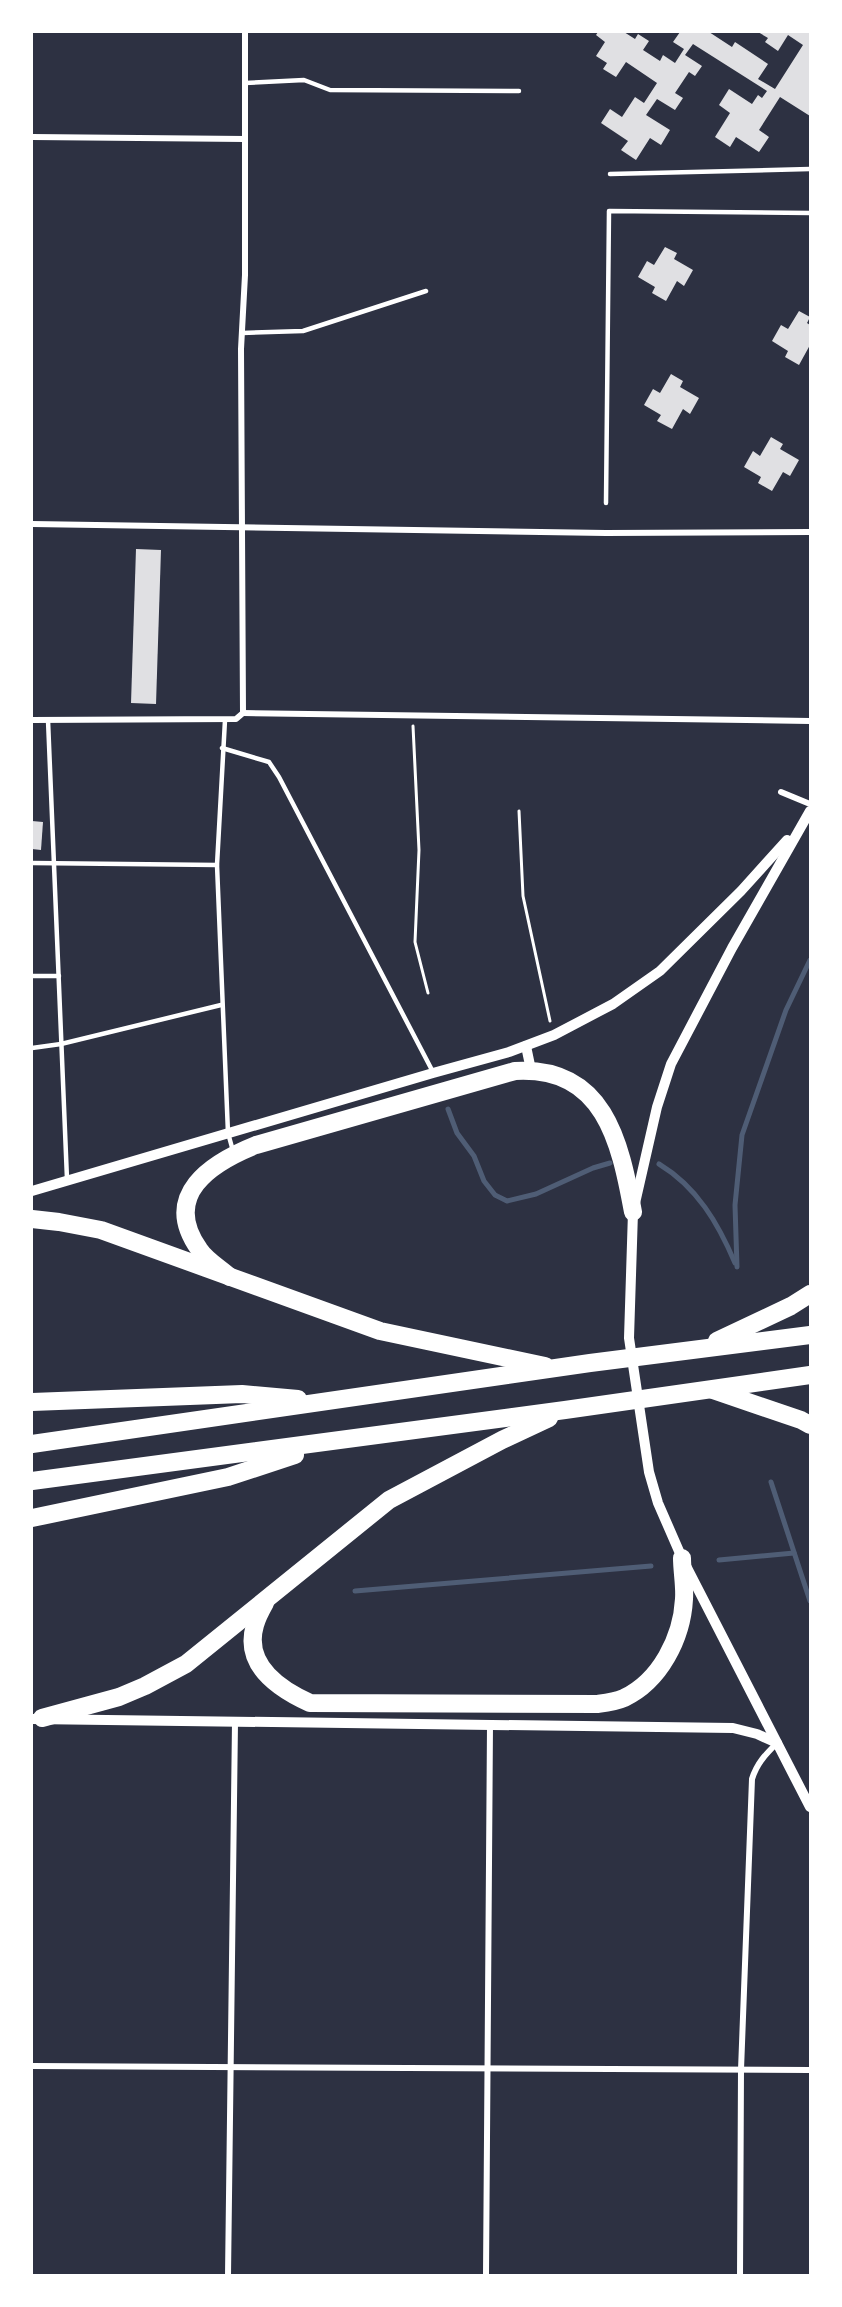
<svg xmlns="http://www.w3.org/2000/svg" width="842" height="2307" font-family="'Public Sans',sans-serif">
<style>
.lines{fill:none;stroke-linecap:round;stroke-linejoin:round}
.stream{stroke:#4f5d75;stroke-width:5}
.building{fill:#e0e0e3}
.path{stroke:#fff;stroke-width:3}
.service{stroke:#fff;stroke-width:4.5}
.minor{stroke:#fff;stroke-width:6}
.tertiary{stroke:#fff;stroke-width:10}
.motorway{stroke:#fff;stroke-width:18}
</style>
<rect width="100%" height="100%" fill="#2d3142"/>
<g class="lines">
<g class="stream">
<polyline points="448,1109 457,1133 474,1156 484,1181 495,1195 507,1201 536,1194 593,1168 610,1163"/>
<path d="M659 1164C697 1187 718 1223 735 1263"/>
<polyline points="737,1267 735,1205 742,1135 786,1010 810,960"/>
<polyline points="771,1482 810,1601"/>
<polyline points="719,1560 794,1553"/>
<polyline points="355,1591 651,1566"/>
</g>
</g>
<g class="building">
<polygon points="598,32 624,32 635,39 638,34 649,41 643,50 660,61 663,55 675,63 684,49 673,42 680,32 709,32 732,47 735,42 768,64 758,79 775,89 803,45 788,35 778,51 765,42 768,38 758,32 810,32 810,116 780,97 759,130 769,137 759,152 736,137 730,147 715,137 730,113 719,105 729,89 752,104 758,95 762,98 767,91 693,44 685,55 702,66 695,76 689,72 675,93 683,98 675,110 657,99 646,115 670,130 661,145 650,138 636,160 621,150 628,141 601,123 610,109 622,117 635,97 644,103 657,83 626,62 616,77 603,69 607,63 596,56 605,42 596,35"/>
<polygon points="665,247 677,253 674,259 693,270 684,286 677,281 666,301 652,293 655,287 638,277 647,261 654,265"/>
<polygon points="799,311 810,317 807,323 810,325 810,345 799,365 785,357 788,351 772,341 781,325 788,329"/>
<polygon points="671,374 683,381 680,387 699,398 690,414 683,409 672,429 657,421 661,415 644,405 653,389 660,393"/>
<polygon points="771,437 783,444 780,449 799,460 790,476 783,472 772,491 758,483 761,477 744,467 753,451 760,456"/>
<polygon points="136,549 161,550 156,704 131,703"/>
<polygon points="32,821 43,822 41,850 32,849"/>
</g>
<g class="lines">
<g class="path">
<polyline points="413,726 419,850 415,942 428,993"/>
<polyline points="519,811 523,896 550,1021"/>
</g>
<g class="service">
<polyline points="245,83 304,80 330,90 519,91"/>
<polyline points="610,174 810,169"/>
<polyline points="242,333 303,331 426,291"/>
<polyline points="606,503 609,211 810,213"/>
<polyline points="48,720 67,1179"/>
<polyline points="225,720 217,865 228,1133 233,1151"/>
<polyline points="222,748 269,762 279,777 433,1072"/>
<polyline points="32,863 217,865"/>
<polyline points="32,976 59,976"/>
<polyline points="32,1048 61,1044 221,1005"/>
</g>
<g class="minor">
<polyline points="32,137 245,139"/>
<polyline points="32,524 606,533 810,532"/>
<polyline points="243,713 810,721"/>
<polyline points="32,720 236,719 243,713 241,349 245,275 245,32"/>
<polyline points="781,792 810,804"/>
<polyline points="32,2066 810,2070"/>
<polyline points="228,2276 235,1722"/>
<polyline points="486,2276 490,1725"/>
<path d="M740 2276 741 2070 752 1779C757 1763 766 1754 777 1743"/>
</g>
<g class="tertiary">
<polyline points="810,811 732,948 671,1064 657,1107 633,1212 629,1338 649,1472 658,1503 682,1558 810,1807"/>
<polyline points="526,1046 531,1070"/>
<polyline points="32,1191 433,1073 509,1052 554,1035 613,1004 660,971 741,891 787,840"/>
<polyline points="32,1719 733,1728 757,1734 777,1743"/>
</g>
<g class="motorway">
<polyline points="32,1219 59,1222 101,1230 380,1331 545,1366"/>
<path d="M230 1277C220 1268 206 1260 199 1249 161 1195 211 1163 256 1145L515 1071C604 1066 620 1141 633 1212"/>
<polyline points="717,1341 791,1306 810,1294"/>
<polyline points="713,1390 801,1420 810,1425"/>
<polyline points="32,1402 242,1394 298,1399"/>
<polyline points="32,1444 590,1363 810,1335"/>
<polyline points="32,1481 565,1410 810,1375"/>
<polyline points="32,1518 228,1477 295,1455"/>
<path d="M265 1603C261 1610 257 1618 255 1625 243 1665 279 1689 310 1703L597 1704C605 1703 615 1702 624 1698 660 1681 682 1638 684 1599 685 1586 682 1571 682 1558"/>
<polyline points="42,1718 119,1697 145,1686 186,1664 389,1500 502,1440 549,1418"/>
</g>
</g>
<rect width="842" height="2307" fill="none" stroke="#ffffff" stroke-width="66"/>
</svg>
